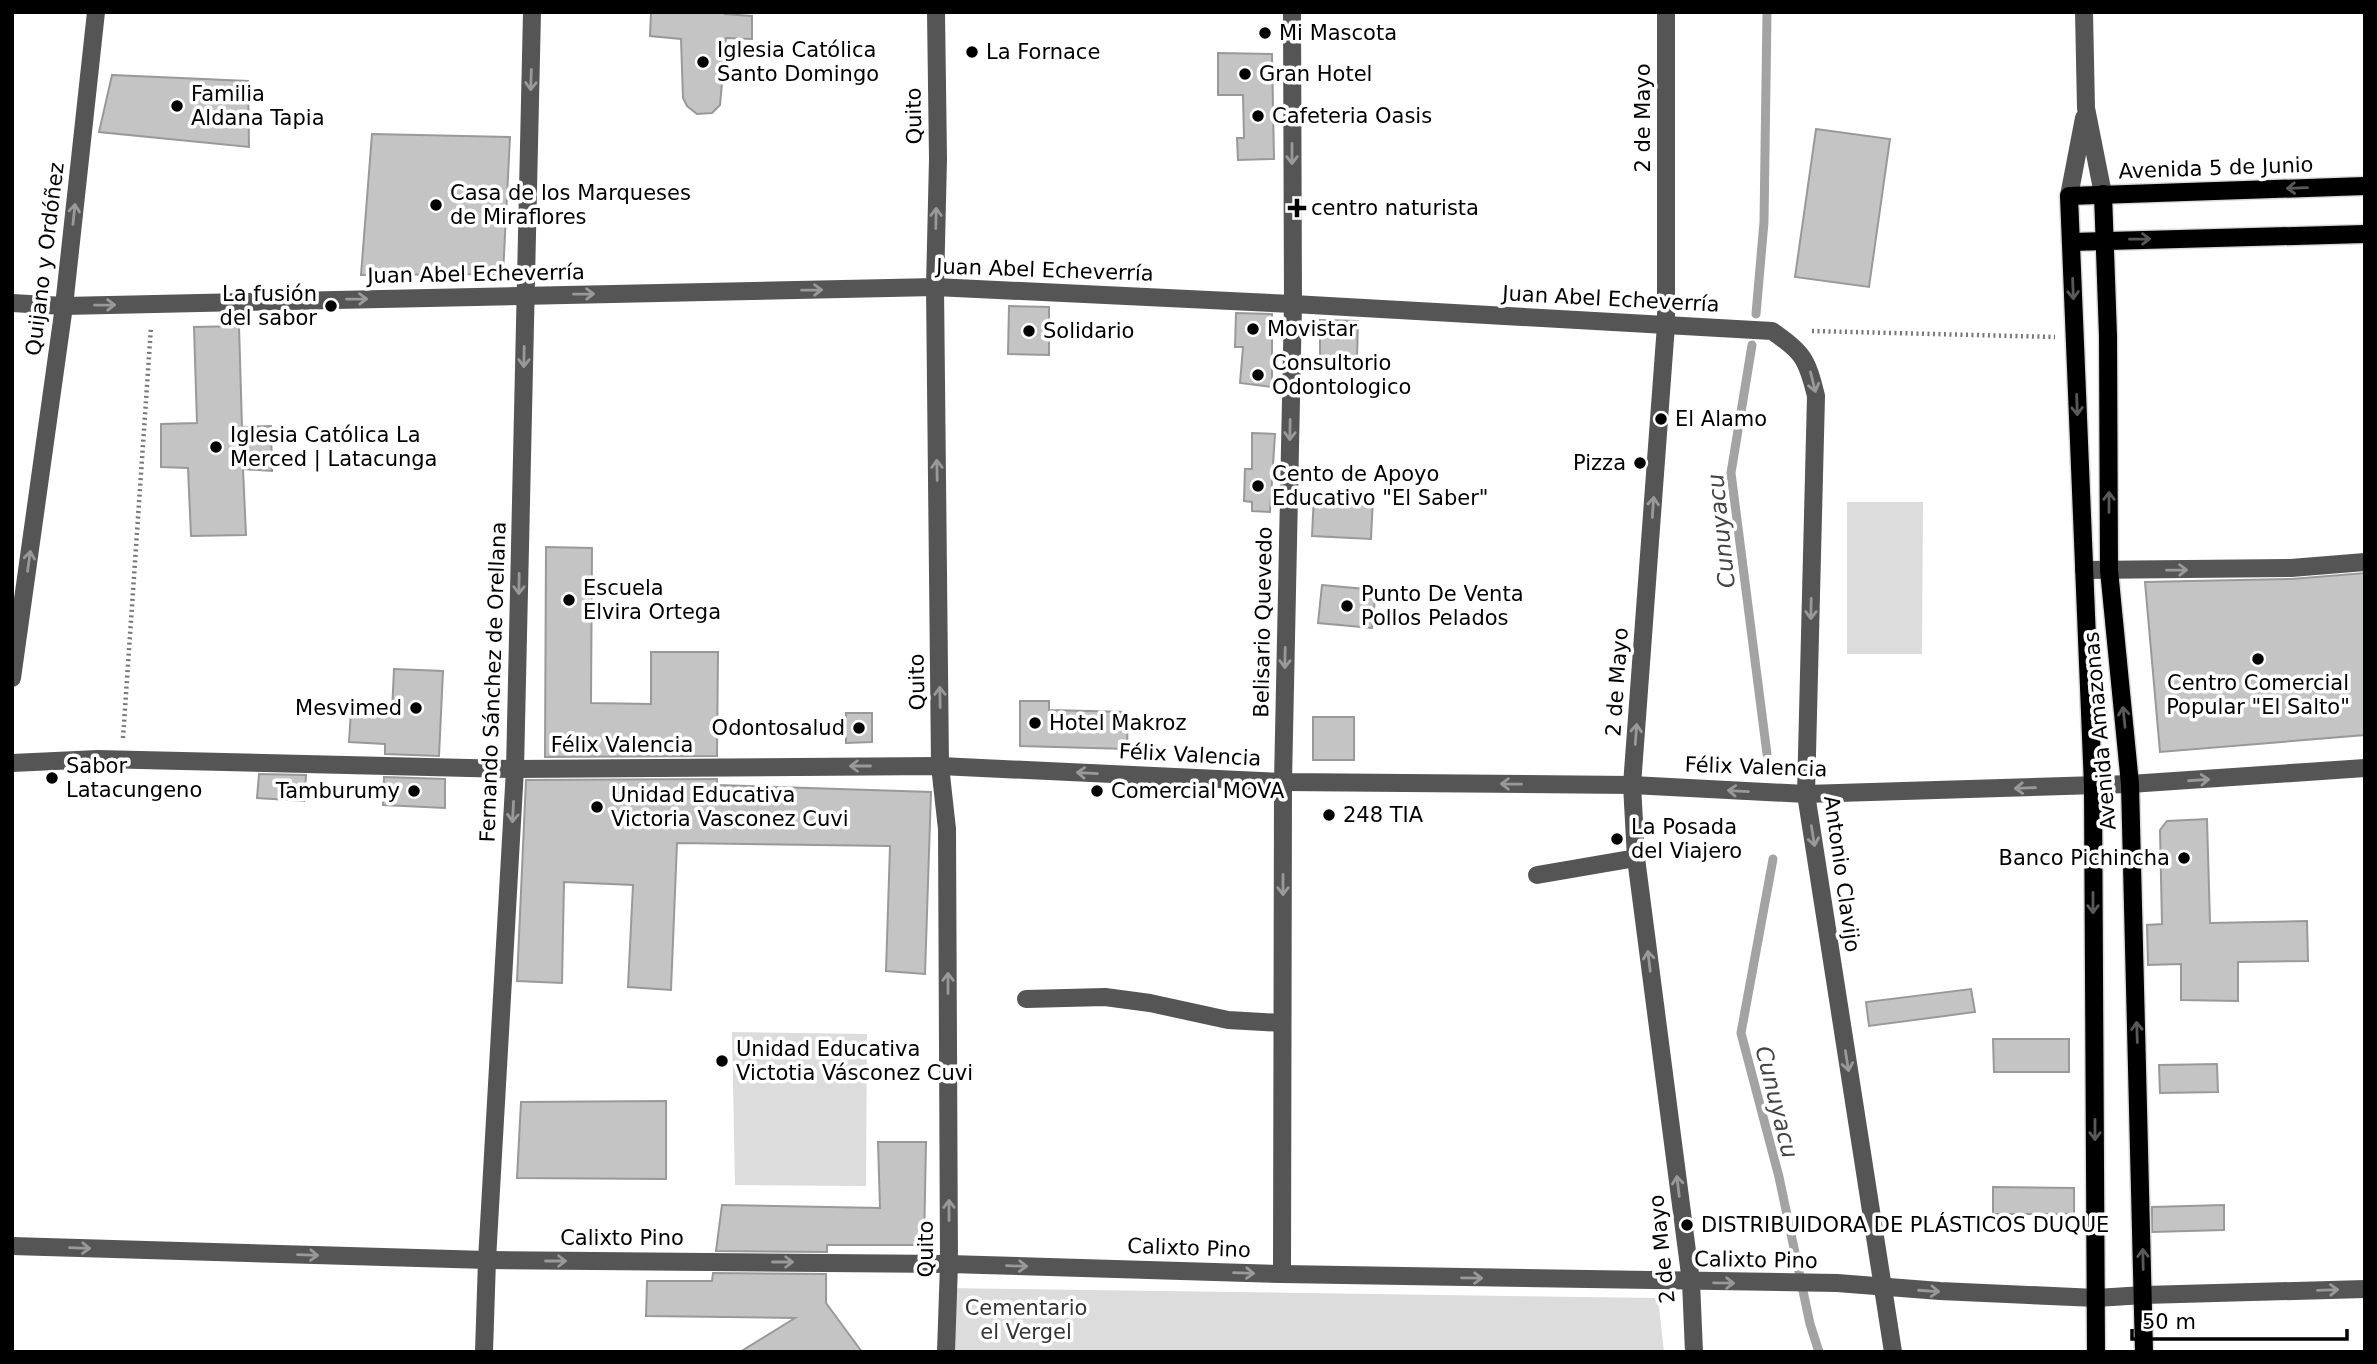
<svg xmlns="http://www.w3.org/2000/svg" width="2377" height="1364" font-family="'DejaVu Sans',sans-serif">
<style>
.green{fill:#dcdcdc}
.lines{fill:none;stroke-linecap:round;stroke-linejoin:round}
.stream{stroke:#a3a3a3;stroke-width:9}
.building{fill:#c4c4c4;stroke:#999;stroke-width:2}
.major-casing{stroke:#dbdbdb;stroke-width:21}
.path{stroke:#777;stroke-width:4.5;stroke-dasharray:2 3.5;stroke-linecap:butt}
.minor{stroke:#555;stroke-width:18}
.major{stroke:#000;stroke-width:18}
.oneway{stroke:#999}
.oneway2{stroke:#595959}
.poi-dot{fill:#000;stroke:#fff;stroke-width:2.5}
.labels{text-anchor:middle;stroke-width:7;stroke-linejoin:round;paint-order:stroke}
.poi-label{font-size:21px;fill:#000;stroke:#fff;text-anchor:start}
.street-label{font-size:21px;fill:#000;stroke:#fff}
.park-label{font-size:21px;fill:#333;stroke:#fff}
.water-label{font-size:23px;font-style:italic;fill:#444;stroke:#fff}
</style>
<rect width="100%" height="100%" fill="#fff"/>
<g class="green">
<polygon points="1847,502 1923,502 1922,654 1847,654"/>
<polygon points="732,1032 867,1034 866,1186 735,1185"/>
<polygon points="942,1288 1658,1298 1664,1352 942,1352"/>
</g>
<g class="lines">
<g class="stream">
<polyline points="1756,314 1764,222 1767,12"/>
<polyline points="1752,345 1731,473 1767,754"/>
<polyline points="1773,859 1741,1033 1779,1177 1810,1324 1819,1352"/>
</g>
</g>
<g class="building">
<polygon points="651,12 725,12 725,14 752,16 752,39 726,38 720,105 712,113 697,114 687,106 683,98 681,39 650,36"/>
<polygon points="1218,53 1272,54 1274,159 1238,160 1237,138 1244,138 1243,95 1218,95"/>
<polygon points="112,75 248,81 249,147 99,132"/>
<polygon points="1816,129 1890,139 1869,287 1795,277"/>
<polygon points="372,134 510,137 503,274 361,275"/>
<polygon points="1009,306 1049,307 1049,355 1008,354"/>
<polygon points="1236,313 1272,314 1272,387 1240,383 1243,347 1235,347"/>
<polygon points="1320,320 1358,321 1357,360 1320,360"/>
<polygon points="239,326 242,427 271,426 272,471 243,469 246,535 191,536 188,468 161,467 161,424 197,423 194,327"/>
<polygon points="1252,433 1275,434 1270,512 1252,511 1252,502 1244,501 1245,469 1252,469"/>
<polygon points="1314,494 1373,497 1371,539 1312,536"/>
<polygon points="546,547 592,548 591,703 651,704 651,652 718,652 717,756 545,757"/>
<polygon points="2365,573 2365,735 2160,752 2145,582 2291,579"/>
<polygon points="1322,585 1376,590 1372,628 1318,623"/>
<polygon points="394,669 443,671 439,756 385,754 385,744 349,742 351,710 392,712"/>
<polygon points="1020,701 1049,701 1049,710 1128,712 1127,749 1020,746"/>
<polygon points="846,713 872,713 872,742 846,743"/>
<rect x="1313" y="717" width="41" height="43"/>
<polygon points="259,774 306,775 304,801 257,798"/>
<polygon points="384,777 445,779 445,808 383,805"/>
<polygon points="717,779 717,785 931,792 925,974 886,971 890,846 677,843 671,990 628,987 633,885 564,882 562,983 517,981 526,780"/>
<polygon points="2207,819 2210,923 2307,921 2308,961 2238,962 2238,1001 2181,1000 2181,964 2148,965 2147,925 2162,924 2160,830 2167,821"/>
<polygon points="1971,989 1975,1012 1869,1026 1866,1002"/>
<polygon points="1993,1039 2069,1039 2069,1072 1994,1072"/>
<polygon points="2217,1064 2218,1092 2160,1093 2159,1065"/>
<polygon points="666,1101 666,1179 517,1178 521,1102"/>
<polygon points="878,1142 926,1142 924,1245 827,1245 827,1252 716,1251 722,1205 880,1208"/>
<polygon points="1993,1187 2074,1188 2074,1214 1993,1214"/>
<polygon points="2224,1205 2224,1230 2152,1232 2152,1207"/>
<polygon points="713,1273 826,1274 826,1303 862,1352 740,1352 795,1318 646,1316 647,1281 712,1281"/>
</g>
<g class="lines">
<g class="major-casing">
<g id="major">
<polyline points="2103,194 2108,336 2109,570 2130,784 2144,1352"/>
<polyline points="2071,242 2365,234"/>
<polyline points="2096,1352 2093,786 2069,196 2365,186"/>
</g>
</g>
<g class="path">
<polyline points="1812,331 2055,337"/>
<polyline points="123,738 151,327"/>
</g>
<g class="minor">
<polyline points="936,12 938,159 935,287 940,766 947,829 949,1264 946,1352"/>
<polyline points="1666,12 1666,325 1632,785 1636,858 1691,1282 1694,1352"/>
<polyline points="2084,12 2086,108 2103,194"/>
<polyline points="2069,196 2084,118"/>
<path d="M12 303 64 306 935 287 1293 304 1772 331C1803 352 1807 359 1816 396L1806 794 1893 1352"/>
<polyline points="2084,570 2291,568 2365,562"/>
<polyline points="12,678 64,306 96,12"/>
<polyline points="12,763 98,759 515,769 940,766 1283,782 1632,785 1806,794 2130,784 2365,768"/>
<polyline points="1537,875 1636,858"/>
<polyline points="1026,999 1105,997 1150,1003 1228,1020 1282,1023"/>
<polyline points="12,1246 487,1260 949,1264 1282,1274 1837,1283 1940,1291 2096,1298 2144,1295 2365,1289"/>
<polyline points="1282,1274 1283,782 1293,304 1292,12"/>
<polyline points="484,1352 487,1260 515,769 532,12"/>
</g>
<use href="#major" class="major"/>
</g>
<defs><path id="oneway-shaft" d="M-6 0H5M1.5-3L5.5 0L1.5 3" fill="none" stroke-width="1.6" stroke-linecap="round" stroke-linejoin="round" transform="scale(1.75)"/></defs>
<g class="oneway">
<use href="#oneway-shaft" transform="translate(531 80) rotate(92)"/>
<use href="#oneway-shaft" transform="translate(1292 154) rotate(90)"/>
<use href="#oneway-shaft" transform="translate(74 214) rotate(-84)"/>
<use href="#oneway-shaft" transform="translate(936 218) rotate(-89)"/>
<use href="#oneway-shaft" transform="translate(812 290) rotate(-1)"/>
<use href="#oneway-shaft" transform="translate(584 294) rotate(-1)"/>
<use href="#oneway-shaft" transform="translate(357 299) rotate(-1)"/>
<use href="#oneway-shaft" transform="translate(105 305) rotate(-1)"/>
<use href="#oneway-shaft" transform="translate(524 357) rotate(91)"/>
<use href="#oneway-shaft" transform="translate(1813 382) rotate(76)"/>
<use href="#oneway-shaft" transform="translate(1290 430) rotate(91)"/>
<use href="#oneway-shaft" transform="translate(937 470) rotate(-91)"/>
<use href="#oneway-shaft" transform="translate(1653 507) rotate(-86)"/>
<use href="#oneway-shaft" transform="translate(29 561) rotate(-82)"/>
<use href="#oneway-shaft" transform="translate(2177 570) rotate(-1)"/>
<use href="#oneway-shaft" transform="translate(519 584) rotate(91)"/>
<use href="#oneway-shaft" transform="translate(1811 609) rotate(91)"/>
<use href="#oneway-shaft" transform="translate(1285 658) rotate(91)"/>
<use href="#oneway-shaft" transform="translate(940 697) rotate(-91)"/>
<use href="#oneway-shaft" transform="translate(1636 734) rotate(-86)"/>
<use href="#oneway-shaft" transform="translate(860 766) rotate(180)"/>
<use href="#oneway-shaft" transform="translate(1087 773) rotate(-177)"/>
<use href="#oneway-shaft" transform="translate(2199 780) rotate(-4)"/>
<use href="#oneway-shaft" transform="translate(1511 784) rotate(-179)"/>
<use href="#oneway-shaft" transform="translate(2025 788) rotate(178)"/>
<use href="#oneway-shaft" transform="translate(1738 791) rotate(-177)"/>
<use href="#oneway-shaft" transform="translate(513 812) rotate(93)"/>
<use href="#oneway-shaft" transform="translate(1813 836) rotate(81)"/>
<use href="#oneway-shaft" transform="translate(1283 885) rotate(90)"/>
<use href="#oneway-shaft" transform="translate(1649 961) rotate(-97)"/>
<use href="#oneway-shaft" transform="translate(948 983) rotate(-90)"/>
<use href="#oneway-shaft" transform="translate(1847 1061) rotate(81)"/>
<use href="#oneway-shaft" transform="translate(1678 1186) rotate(-97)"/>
<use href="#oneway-shaft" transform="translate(949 1210) rotate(-90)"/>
<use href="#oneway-shaft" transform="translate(80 1248) rotate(2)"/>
<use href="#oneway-shaft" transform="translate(308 1255) rotate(2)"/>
<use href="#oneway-shaft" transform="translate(556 1261)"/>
<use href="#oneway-shaft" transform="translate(783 1262)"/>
<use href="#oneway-shaft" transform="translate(1017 1266) rotate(2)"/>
<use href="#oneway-shaft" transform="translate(1244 1273) rotate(2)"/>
<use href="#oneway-shaft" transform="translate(1472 1278) rotate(1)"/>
<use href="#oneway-shaft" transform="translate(1724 1283) rotate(1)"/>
<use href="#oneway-shaft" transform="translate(2328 1290) rotate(-2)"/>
<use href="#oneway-shaft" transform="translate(1929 1291) rotate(4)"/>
</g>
<g class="oneway2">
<use href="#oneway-shaft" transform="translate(2297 188) rotate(178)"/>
<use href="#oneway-shaft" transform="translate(2140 239) rotate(-1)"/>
<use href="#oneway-shaft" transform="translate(2073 289) rotate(88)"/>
<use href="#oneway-shaft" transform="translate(2077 405) rotate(88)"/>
<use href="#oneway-shaft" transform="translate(2109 502) rotate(-90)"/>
<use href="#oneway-shaft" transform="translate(2124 717) rotate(-96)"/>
<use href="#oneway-shaft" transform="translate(2093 903) rotate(90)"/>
<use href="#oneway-shaft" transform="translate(2137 1032) rotate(-92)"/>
<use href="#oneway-shaft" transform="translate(2095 1130) rotate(90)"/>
<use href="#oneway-shaft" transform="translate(2143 1259) rotate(-91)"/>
</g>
<g class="poi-dot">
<circle cx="1265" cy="33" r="7"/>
<circle cx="972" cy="52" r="7"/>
<circle cx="703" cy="62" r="7"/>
<circle cx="1245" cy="74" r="7"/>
<circle cx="177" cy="106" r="7"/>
<circle cx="1258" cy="116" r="7"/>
<circle cx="436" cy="205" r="7"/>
<path d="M1293.5 197.5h7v7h7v7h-7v7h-7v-7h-7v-7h7z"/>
<circle cx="331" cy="306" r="7"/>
<circle cx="1253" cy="329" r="7"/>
<circle cx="1029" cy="331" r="7"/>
<circle cx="1258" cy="375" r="7"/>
<circle cx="1661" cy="419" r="7"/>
<circle cx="216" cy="447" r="7"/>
<circle cx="1640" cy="463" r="7"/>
<circle cx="1258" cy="486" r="7"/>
<circle cx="569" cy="600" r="7"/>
<circle cx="1347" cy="606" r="7"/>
<circle cx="2258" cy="659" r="7"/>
<circle cx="416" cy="708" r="7"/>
<circle cx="1035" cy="723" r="7"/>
<circle cx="859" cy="728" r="7"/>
<circle cx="52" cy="778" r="7"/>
<circle cx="414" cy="791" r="7"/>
<circle cx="1097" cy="791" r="7"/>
<circle cx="597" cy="807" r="7"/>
<circle cx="1329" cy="815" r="7"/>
<circle cx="1617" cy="839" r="7"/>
<circle cx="2184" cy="858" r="7"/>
<circle cx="722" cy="1061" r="7"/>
<circle cx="1687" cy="1225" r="7"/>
</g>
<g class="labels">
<g class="poi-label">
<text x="1279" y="40">Mi Mascota</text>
<text x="717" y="57">Iglesia Católica<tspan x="717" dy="24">Santo Domingo</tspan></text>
<text x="986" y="59">La Fornace</text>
<text x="1259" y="81">Gran Hotel</text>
<text x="191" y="101">Familia<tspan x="191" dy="24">Aldana Tapia</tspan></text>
<text x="1272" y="123">Cafeteria Oasis</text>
<text x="450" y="200">Casa de los Marqueses<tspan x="450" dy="24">de Miraflores</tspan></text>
<text x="1311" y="215">centro naturista</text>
<text x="317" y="301" text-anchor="end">La fusión<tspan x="317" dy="24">del sabor</tspan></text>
<text x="1267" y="336">Movistar</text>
<text x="1043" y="338">Solidario</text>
<text x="1272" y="370">Consultorio<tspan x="1272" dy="24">Odontologico</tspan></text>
<text x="1675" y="426">El Alamo</text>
<text x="230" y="442">Iglesia Católica La<tspan x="230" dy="24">Merced | Latacunga</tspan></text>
<text x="1626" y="470" text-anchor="end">Pizza</text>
<text x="1272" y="481">Cento de Apoyo<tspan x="1272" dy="24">Educativo "El Saber"</tspan></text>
<text x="583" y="595">Escuela<tspan x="583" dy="24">Elvira Ortega</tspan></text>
<text x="1361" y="601">Punto De Venta<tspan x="1361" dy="24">Pollos Pelados</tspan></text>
<text x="2258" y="690" text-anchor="middle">Centro Comercial<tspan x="2258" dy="24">Popular "El Salto"</tspan></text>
<text x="402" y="715" text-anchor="end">Mesvimed</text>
<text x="1049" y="730">Hotel Makroz</text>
<text x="845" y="735" text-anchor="end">Odontosalud</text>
<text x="66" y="773">Sabor<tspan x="66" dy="24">Latacungeno</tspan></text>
<text x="400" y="798" text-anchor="end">Tamburumy</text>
<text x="1111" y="798">Comercial MOVA</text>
<text x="611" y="802">Unidad Educativa<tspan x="611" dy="24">Victoria Vasconez Cuvi</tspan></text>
<text x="1343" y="822">248 TIA</text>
<text x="1631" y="834">La Posada<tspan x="1631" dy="24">del Viajero</tspan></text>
<text x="2170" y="865" text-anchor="end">Banco Pichincha</text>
<text x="736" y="1056">Unidad Educativa<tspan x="736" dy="24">Victotia Vásconez Cuvi</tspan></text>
<text x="1701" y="1232">DISTRIBUIDORA DE PLÁSTICOS DUQUE</text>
</g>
<g class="street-label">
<text transform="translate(914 116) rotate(-91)" y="7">Quito</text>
<text transform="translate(1643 118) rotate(-90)" y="7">2 de Mayo</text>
<text transform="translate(2216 168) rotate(-2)" y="7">Avenida 5 de Junio</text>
<text transform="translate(45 259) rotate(-83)" y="7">Quijano y Ordóñez</text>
<text transform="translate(1045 270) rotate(2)" y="7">Juan Abel Echeverría</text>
<text transform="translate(476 274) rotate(-1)" y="7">Juan Abel Echeverría</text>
<text transform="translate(1611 299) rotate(3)" y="7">Juan Abel Echeverría</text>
<text transform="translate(1263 622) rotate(-89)" y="7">Belisario Quevedo</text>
<text transform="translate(493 682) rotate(-88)" y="7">Fernando Sánchez de Orellana</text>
<text transform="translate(917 682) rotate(-91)" y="7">Quito</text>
<text transform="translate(1617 682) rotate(-86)" y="7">2 de Mayo</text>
<text transform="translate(2100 731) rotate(-95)" y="7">Avenida Amazonas</text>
<text x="622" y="752">Félix Valencia</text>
<text transform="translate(1190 755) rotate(3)" y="7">Félix Valencia</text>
<text transform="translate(1756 767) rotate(2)" y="7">Félix Valencia</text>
<text transform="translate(1842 874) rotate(82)" y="7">Antonio Clavijo</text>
<text x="622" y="1245">Calixto Pino</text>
<text transform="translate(1189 1248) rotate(2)" y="7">Calixto Pino</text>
<text transform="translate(926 1249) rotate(-90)" y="7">Quito</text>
<text transform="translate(1662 1249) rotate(-96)" y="7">2 de Mayo</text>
<text transform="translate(1756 1260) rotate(1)" y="7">Calixto Pino</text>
</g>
<g class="park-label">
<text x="1026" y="1315">Cementario<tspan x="1026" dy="24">el Vergel</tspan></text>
</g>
<g class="water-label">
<text transform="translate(1721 531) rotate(-96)" y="8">Cunuyacu</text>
<text transform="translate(1777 1102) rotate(76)" y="8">Cunuyacu</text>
</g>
</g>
<rect width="2377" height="1364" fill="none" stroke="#000000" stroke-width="28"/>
<path d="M2132 1329v10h215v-10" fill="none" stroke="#000000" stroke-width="3.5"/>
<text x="2142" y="1329" font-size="21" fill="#000000" stroke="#ffffff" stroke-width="5" paint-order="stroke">50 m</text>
</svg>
